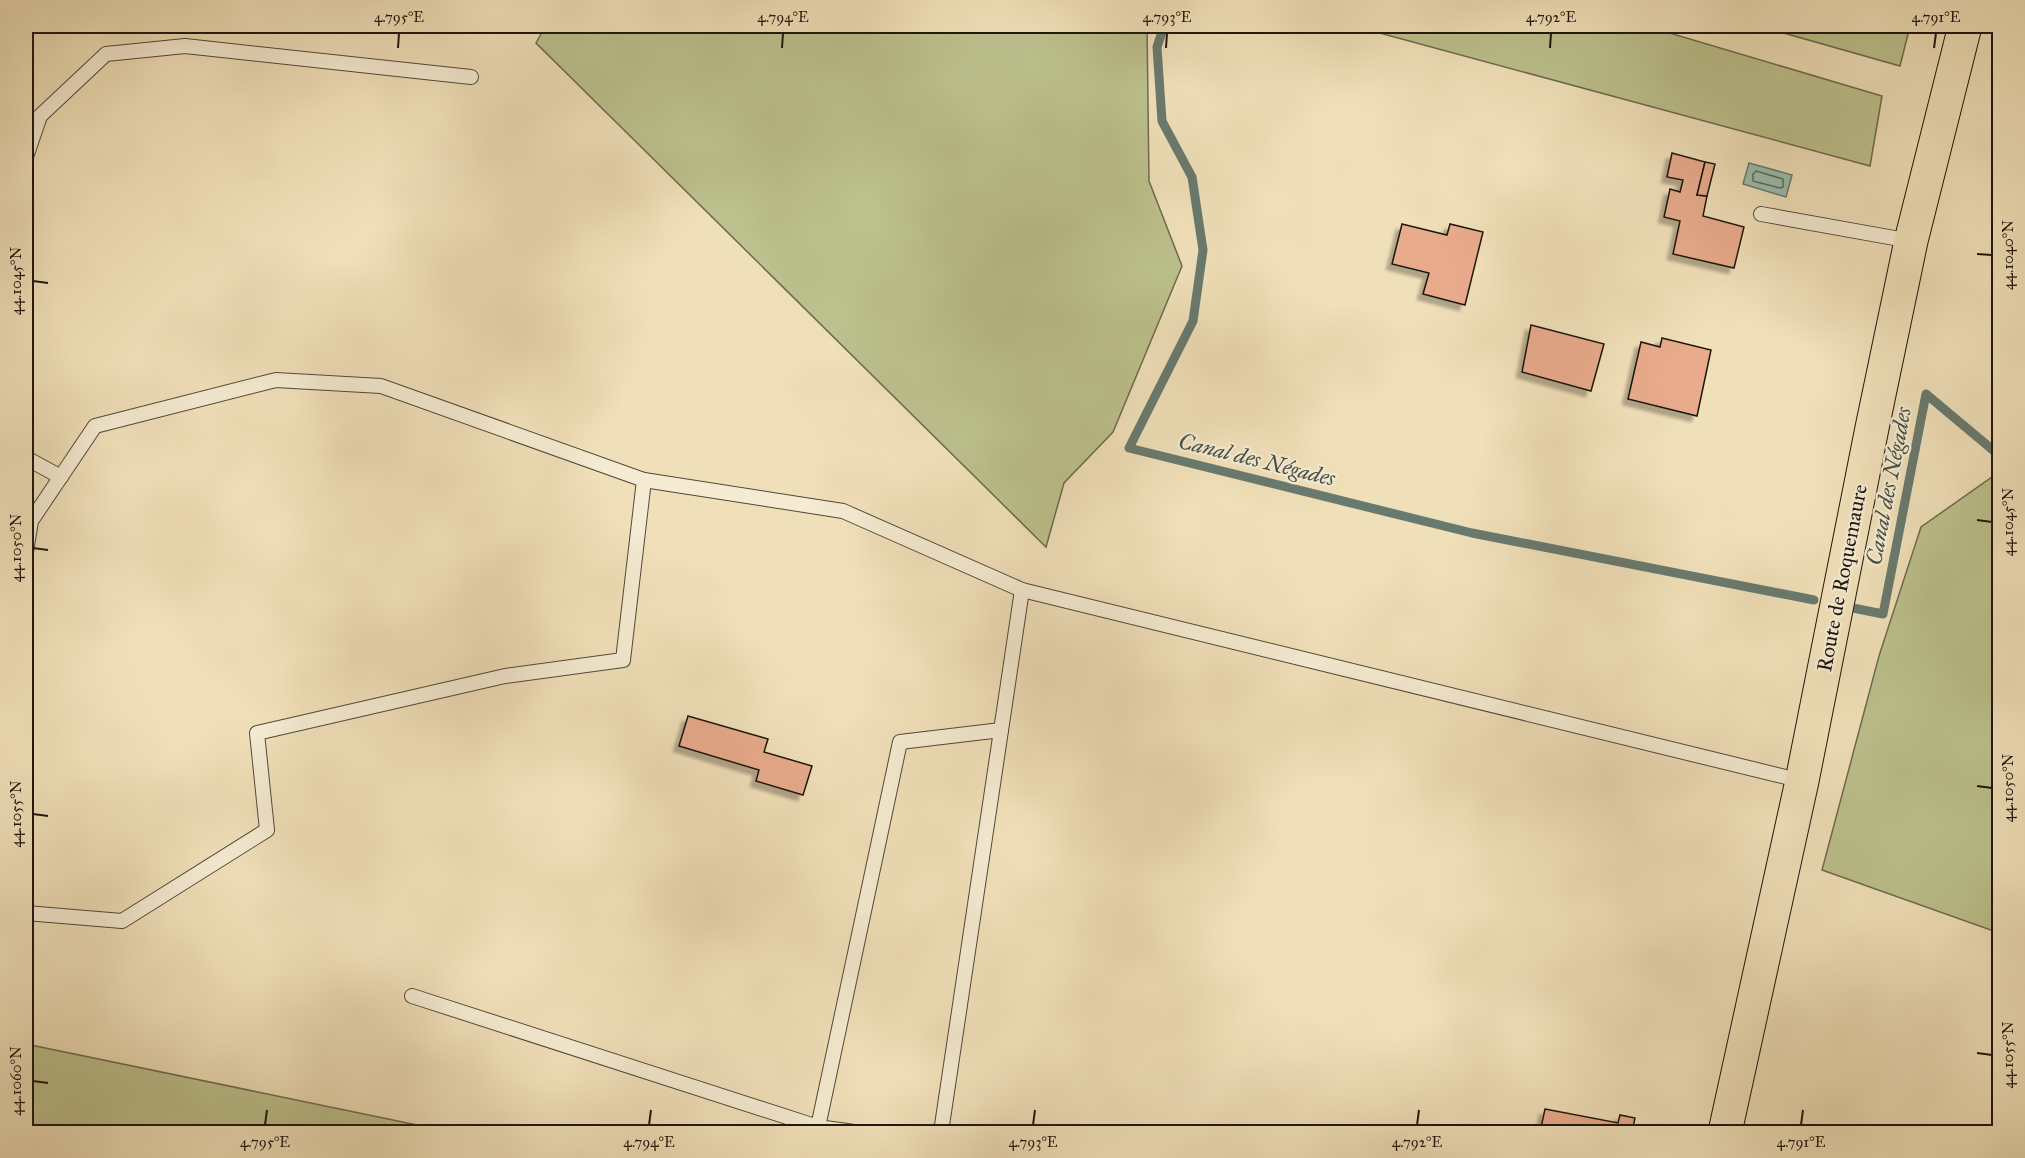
<svg xmlns="http://www.w3.org/2000/svg" width="2025" height="1158" font-family="'IM FELL Great Primer',serif">
<style>
.green{fill:#bcc18d;stroke:#6d6b4e;stroke-width:1.5}
.water{fill:#9abdaf;stroke:#687a6f;stroke-width:1.5}
.lines{fill:none;stroke-linecap:round;stroke-linejoin:round}
.shore{stroke:#5c695e;stroke-width:1.5}
.stream{stroke:#687a6f;stroke-width:9}
.building{fill:#e8ab8c;stroke:#1e150e;stroke-width:1.5;filter:url(#shadow)}
.service-casing{stroke:#524839;stroke-width:16}
.primary-casing{stroke:#1e150e;stroke-width:35}
.service{stroke:#f5ebd2;stroke-width:14}
.primary{stroke:#f0e0b9;stroke-width:33}
.ticks{fill:none;stroke:#1e150e;stroke-width:2}
.labels{text-anchor:middle;stroke-width:4.5;stroke-linejoin:round;paint-order:stroke}
.street-label{font-size:21px;fill:#1e150e;stroke:#f5ebd2}
.water-label{font-size:22px;font-style:italic;fill:#495046;stroke:#f5ebd2}
.neatline{fill:none;stroke:#1e150e;stroke-width:2}
.ticks-label{font-size:15px;text-anchor:middle;fill:#1e150e}
</style>
<defs>
<filter id="shadow"><feDropShadow dx="-5.5" dy="5.5" stdDeviation="1.5" flood-color="#0004"/></filter>
</defs>
<rect width="100%" height="100%" fill="#f0e0b9"/>
<filter id="stains"><feTurbulence type="fractalNoise" baseFrequency=".00333" numOctaves="4"/><feColorMatrix values="0 0 0 0 .2 0 0 0 0 .09 0 0 0 0 .02 0 0 0 .5 -.17"/></filter>
<radialGradient id="worn" r=".72"><stop offset=".6" stop-color="#630" stop-opacity="0"/><stop offset="1" stop-color="#630" stop-opacity=".3"/></radialGradient>
<g class="green">
<polygon points="460,26 1147,26 1149,181 1182,266 1113,432 1064,483 1046,547 536,43 542,32"/>
<polygon points="1354,26 1646,26 1882,96 1870,166"/>
<polygon points="1759,26 1910,26 1900,66"/>
<polygon points="1992,477 2000,484 1999,933 1822,870 1879,656 1921,527"/>
<polygon points="26,1044 451,1132 26,1132"/>
</g>
<polygon class="water" points="1749,163 1792,175 1786,197 1743,184"/>
<g class="lines">
<polygon class="shore" points="1756,171 1783,179 1783,187 1780,188 1753,181 1753,174"/>
<g class="stream">
<polyline points="1164,26 1157,47 1162,121 1192,177 1203,250 1193,321 1129,448 1472,533 1814,600"/>
<polyline points="1853,608 1883,614 1926,394 2000,456"/>
</g>
</g>
<g class="building">
<polygon points="1672,153 1705,162 1697,195 1707,196 1703,216 1744,227 1734,268 1673,254 1680,221 1664,217 1670,189 1680,192 1683,180 1667,177"/>
<polygon points="1705,162 1715,164 1707,196 1697,195"/>
<polygon points="1402,224 1447,235 1450,224 1483,232 1465,305 1423,294 1429,273 1392,264"/>
<polygon points="1531,325 1604,344 1591,391 1522,372"/>
<polygon points="1662,338 1711,350 1697,416 1628,399 1641,342 1660,347"/>
<polygon points="688,716 768,739 764,752 812,766 803,795 756,781 759,770 679,746"/>
<polygon points="1545,1109 1618,1123 1620,1115 1635,1118 1632,1132 1540,1132"/>
</g>
<g class="lines">
<g class="service-casing">
<g id="service">
<polyline points="26,157 40,116 106,54 185,46 471,77"/>
<polyline points="1761,214 1911,241"/>
<polyline points="26,458 61,477"/>
<polyline points="26,552 31,521 95,426 276,380 381,386 644,480 843,511 1022,590"/>
<polyline points="26,913 122,921 267,830 257,733 505,676 623,660 644,480"/>
<polyline points="412,996 818,1127"/>
<polyline points="854,1132 818,1127 900,742 1001,730"/>
<polyline points="941,1132 1022,590 1802,781"/>
</g>
</g>
<g class="primary-casing">
<polyline id="primary" points="1725,1132 1802,781 1872,428 1911,241 1965,26"/>
</g>
<use href="#service" class="service"/>
<use href="#primary" class="primary"/>
</g>
<path class="ticks" d="M398 48 399 33M782 48 783 33M1166 48 1167 33M1550 48 1551 33M1934 48 1936 33M1977 254 1992 255M33 281 48 283M1977 520 1992 522M33 548 48 550M1977 786 1992 788M33 814 48 816M1977 1053 1992 1055M33 1081 48 1083M265 1125 267 1110M649 1125 651 1110M1033 1125 1035 1110M1417 1125 1419 1110M1801 1125 1803 1110"/>
<g class="labels">
<g class="street-label">
<text transform="translate(1842 578) rotate(-79)" y="7">Route de Roquemaure</text>
</g>
<g class="water-label">
<text transform="translate(1257 459) rotate(14)" y="8">Canal des Négades</text>
<text transform="translate(1888 486) rotate(-79)" y="8">Canal des Négades</text>
</g>
</g>
<rect width="2025" height="1158" fill="none" stroke="#f0e0b9" stroke-width="66"/>
<rect x="33" y="33" width="1959" height="1092" class="neatline"/>
<g class="ticks-label">
<text x="399" y="22">4.795°E</text>
<text x="783" y="22">4.794°E</text>
<text x="1167" y="22">4.793°E</text>
<text x="1551" y="22">4.792°E</text>
<text x="1936" y="22">4.791°E</text>
<text transform="translate(2008 255) rotate(-90)" y="5">44.1040°N</text>
<text transform="translate(16 281) rotate(-90)" y="5">44.1045°N</text>
<text transform="translate(2008 522) rotate(-90)" y="5">44.1045°N</text>
<text transform="translate(16 548) rotate(-90)" y="5">44.1050°N</text>
<text transform="translate(2008 788) rotate(-90)" y="5">44.1050°N</text>
<text transform="translate(16 814) rotate(-90)" y="5">44.1055°N</text>
<text transform="translate(2008 1055) rotate(-90)" y="5">44.1055°N</text>
<text transform="translate(16 1081) rotate(-90)" y="5">44.1060°N</text>
<text x="265" y="1147">4.795°E</text>
<text x="649" y="1147">4.794°E</text>
<text x="1033" y="1147">4.793°E</text>
<text x="1417" y="1147">4.792°E</text>
<text x="1801" y="1147">4.791°E</text>
</g>
<rect width="100%" height="100%" filter="url(#stains)"/>
<rect width="100%" height="100%" fill="url(#worn)"/>
</svg>
